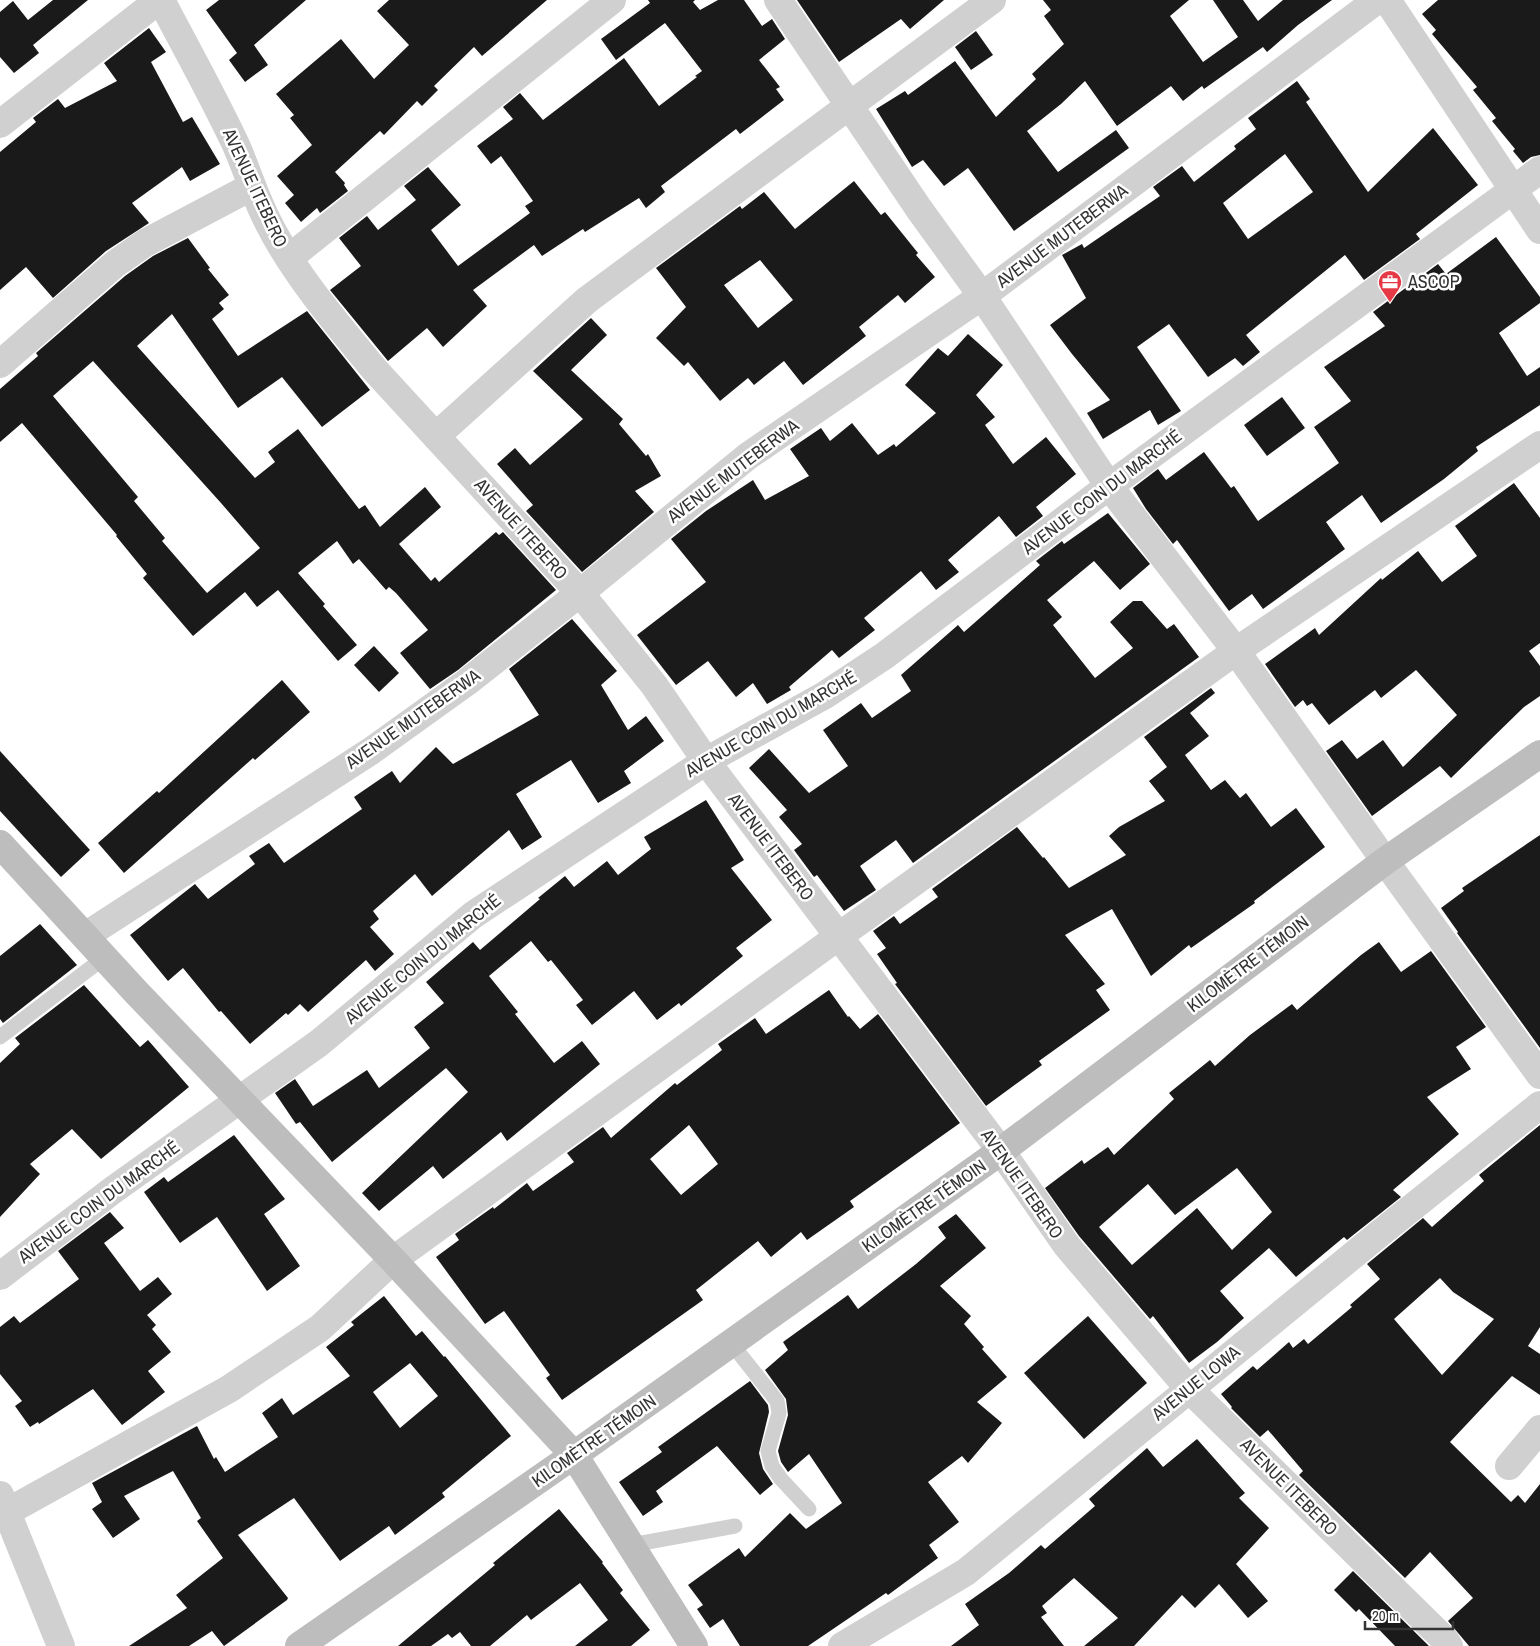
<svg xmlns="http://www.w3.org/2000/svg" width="1540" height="1646" font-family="'Archivo Narrow',sans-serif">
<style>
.building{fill:#1a1a1a;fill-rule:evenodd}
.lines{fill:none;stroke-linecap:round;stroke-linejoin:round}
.lane{stroke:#d0d0d0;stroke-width:15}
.street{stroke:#d0d0d0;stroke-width:28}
.secondary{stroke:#bdbdbd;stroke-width:28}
.labels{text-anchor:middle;stroke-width:5;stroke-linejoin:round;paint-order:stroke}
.street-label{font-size:18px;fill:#333;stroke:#fff}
.poi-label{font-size:18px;fill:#333;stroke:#fff;text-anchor:start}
</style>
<rect width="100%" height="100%" fill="#fff"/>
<g class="building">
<polygon points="53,0 88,0 33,45 39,53 14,73 0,57 0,12 13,1 28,20"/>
<polygon points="219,0 306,0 254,45 268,65 245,82 229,60 237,53 206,10"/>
<polygon points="389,0 547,0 482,56 474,47 434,86 438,90 422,106 417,101 384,135 380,131 335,172 345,183 344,185 348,191 320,213 317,208 301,222 285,203 294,195 277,176 312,145 290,118 294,115 276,94 341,39 374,79 409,45 377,11"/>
<polygon points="648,0 695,0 693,2 700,10 718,0 744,0 762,26 772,19 785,39 759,60 780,87 776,89 784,100 740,134 736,129 661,186 665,192 646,208 639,198 585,232 583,229 542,256 534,245 473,290 487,306 443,347 427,328 388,361 330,290 361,266 339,238 367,216 378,230 416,200 404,186 428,167 461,205 431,230 458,266 530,213 525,206 533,201 501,156 491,164 477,146 513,119 503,107 508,103 520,93 543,120 624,58 659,106 697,77 695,76 702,71 665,23 616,60 601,39 650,3"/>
<polygon points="797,0 944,0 910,29 901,19 839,62"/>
<polygon points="1043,0 1189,0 1170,16 1203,62 1238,37 1213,0 1243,0 1258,21 1283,0 1332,0 1298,25 1267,52 1263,47 1204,89 1202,86 1183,101 1171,86 1117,126 1085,81 1061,104 1027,131 1058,172 1116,130 1129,148 1014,231 968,168 944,186 923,160 912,167 876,109 905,91 908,95 955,61 996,117 1036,79 1032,74 1064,44 1044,16 1051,10"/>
<polygon points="1438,0 1540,0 1540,155 1531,157 1523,163 1513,151 1515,149 1492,121 1496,118 1473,90 1477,87 1432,34 1436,30 1422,14"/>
<polygon points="149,28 166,52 151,62 183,122 192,117 220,164 190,181 182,167 132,203 149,223 106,251 53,298 26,267 0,290 0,152 36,122 33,118 58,99 65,108 117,81 104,63"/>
<polygon points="976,31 993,55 971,70 955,47"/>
<path d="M1297 81 1310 99 1306 102 1368 192 1433 128 1478 185 1416 234 1420 239 1364 280 1345 255 1246 335 1260 352 1243 366 1235 358 1208 377 1169 324 1137 347 1181 411 1158 425 1150 410 1103 439 1087 413 1110 400 1072 354 1050 325 1086 298 1062 255 1082 244 1084 248 1160 196 1153 187 1182 166 1194 182 1236 149 1234 146 1256 129 1248 118ZM1285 154 1313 192 1248 239 1223 203Z"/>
<path d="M854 181 881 215 885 212 918 253 916 255 935 277 905 303 898 295 859 327 866 336 803 385 784 361 754 385 748 378 720 401 688 362 684 366 656 338 686 307 656 268 740 206 742 209 764 192 795 229ZM760 260 793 300 758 328 724 285Z"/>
<polygon points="1496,237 1540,297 1540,303 1499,333 1527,376 1540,367 1540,405 1476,447 1478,451 1444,479 1381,523 1362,495 1326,522 1345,549 1263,609 1252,594 1229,611 1177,540 1173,544 1146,509 1133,488 1158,469 1166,480 1204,452 1231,488 1234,486 1258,521 1339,463 1314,427 1351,401 1324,367 1385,326 1373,312 1438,264 1446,274"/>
<path d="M188 238 210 268 208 269 229 295 219 303 224 309 212 319 238 356 307 311 370 390 322 427 282 377 238 408 172 314 137 346 255 478 275 462 268 452 298 429 359 509 365 505 380 527 425 487 441 507 399 544 431 581 435 577 439 582 496 532 499 535 503 532 556 590 458 670 430 689 400 653 428 630 396 593 389 587 386 590 359 559 353 564 337 541 298 573 325 604 323 606 357 645 338 661 278 590 257 607 245 592 193 636 143 578 147 574 116 536 117 535 22 423 0 442V389L38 356 36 353 125 276 153 256ZM93 361 221 503 260 548 207 593 162 541 165 538 134 501 138 497 53 396Z"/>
<polygon points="591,318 607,335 571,370 623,419 619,424 646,456 648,454 661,476 635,491 654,512 582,572 526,511 533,505 497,464 515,448 530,465 583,419 533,371"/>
<polygon points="968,334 1003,365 976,395 995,417 985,425 1013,464 1046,437 1076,474 1036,507 1043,516 1016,537 999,516 948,560 959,572 936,590 921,571 864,618 875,630 839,658 832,650 789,687 791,690 767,704 753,683 736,697 708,661 676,685 637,635 706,582 671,539 706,511 753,480 765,500 809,476 790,449 821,428 830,441 852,423 878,455 894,444 896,447 936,413 905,385 938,348 948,356"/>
<polygon points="1282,397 1305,428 1267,456 1244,425"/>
<polygon points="1514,483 1540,518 1540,643 1529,651 1540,666 1540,696 1524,707 1451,778 1440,766 1372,816 1326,751 1342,740 1357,759 1383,740 1403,767 1457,715 1416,670 1381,698 1375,690 1329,725 1312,703 1307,706 1303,700 1295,707 1265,664 1315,628 1319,635 1381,578 1382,580 1418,551 1442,582 1477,556 1455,526"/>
<polygon points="1108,513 1150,564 1120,590 1094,561 1047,600 1062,617 1053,625 1095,678 1133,648 1110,622 1133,601 1142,601 1167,629 1174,624 1199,657 913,863 896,840 860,866 876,890 844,911 817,875 814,877 794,850 802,844 779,817 787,810 749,768 769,749 809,793 848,766 823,730 861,703 872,718 911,691 901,675 958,625 964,632 1040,565 1036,561 1062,541 1064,544"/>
<polygon points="572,619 617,671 601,685 628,730 646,716 664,741 624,771 631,783 598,803 571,760 516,794 542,837 522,850 509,830 432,896 415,874 373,911 379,919 370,927 394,954 375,971 366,960 308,1012 300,1004 288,1015 286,1013 250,1044 221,1011 219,1012 183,968 168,981 130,935 195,884 208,899 255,864 249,856 269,843 284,863 362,809 354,797 392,771 400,783 436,747 453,764 539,715 509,669"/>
<polygon points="374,646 399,673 379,692 354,665"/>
<polygon points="282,680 310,712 255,760 253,758 124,873 98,843 157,791 159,793"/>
<polygon points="1211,688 1215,693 1190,713 1209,736 1185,755 1211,790 1225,780 1240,798 1246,793 1271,827 1296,808 1325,847 1254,901 1255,903 1191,948 1189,945 1151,976 1112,909 1065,935 1105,984 1096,990 1110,1010 1039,1061 1042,1065 986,1106 895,984 897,983 877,954 886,948 873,931 894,916 900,924 938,897 932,889 1017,827 1043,858 1044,857 1069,888 1126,855 1109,836 1119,827 1165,801 1149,781 1167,767 1144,737"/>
<polygon points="0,751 90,850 61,877 0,811"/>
<polygon points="706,800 744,860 731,868 772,920 736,948 743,956 681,1006 679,1003 657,1020 634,991 592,1025 576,1005 583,1000 551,960 548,962 531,941 489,976 518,1012 515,1014 554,1063 582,1041 600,1064 507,1141 501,1132 443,1179 433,1166 379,1211 362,1193 468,1092 446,1068 332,1162 300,1122 296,1124 275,1093 295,1079 313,1106 367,1070 379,1088 430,1048 414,1027 444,1003 426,982 473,942 480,950 540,899 538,898 565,876 574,887 607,861 618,875 651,849 644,837"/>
<polygon points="1540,835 1540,1048 1457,933 1458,932 1441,908 1464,891 1462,888"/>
<polygon points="40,924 77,965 3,1023 0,1019 0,956"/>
<path d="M1379 942 1401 972 1431 951 1486 1027 1456 1047 1471 1069 1427 1097 1459 1134 1393 1190 1401 1197 1347 1240 1344 1237 1296 1277 1269 1248 1220 1291 1244 1318 1217 1342 1189 1363 1153 1316 1150 1319 1079 1236 1045 1188 1082 1160 1084 1164 1108 1147 1114 1155 1174 1099 1169 1093 1210 1060 1215 1066 1250 1035 1292 1004 1297 1010 1361 955ZM1237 1168 1272 1212 1232 1250 1197 1208 1132 1265 1099 1227 1148 1184 1175 1215Z"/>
<polygon points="84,985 140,1047 148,1040 189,1087 101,1159 72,1129 30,1164 40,1174 0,1217 0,1063 20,1044 15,1038"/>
<path d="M829 990 848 1017 849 1016 860 1029 878 1014 960 1123 850 1201 854 1207 807 1240 801 1232 771 1257 758 1241 696 1290 703 1300 562 1400 546 1378 550 1375 504 1311 485 1324 436 1257 459 1240 455 1234 493 1207 494 1209 527 1183 533 1191 574 1162 567 1153 603 1127 611 1138 675 1083 677 1085 722 1050 718 1044 755 1018 766 1034ZM689 1125 718 1164 681 1195 650 1159Z"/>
<path d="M1540 1125V1327L1528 1346 1540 1354V1395L1512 1376 1450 1442 1511 1502 1518 1495 1525 1503 1540 1484V1646H1469L1448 1621 1473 1598 1430 1552 1405 1578 1299 1475 1303 1471 1268 1430 1260 1437 1231 1408 1232 1407 1221 1394 1253 1366 1257 1370 1289 1342 1293 1348 1304 1339 1308 1344 1352 1307 1350 1305 1380 1279 1367 1264 1423 1218 1432 1227 1484 1181 1479 1175ZM1440 1278 1453 1292 1494 1319 1442 1375 1394 1319Z"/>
<polygon points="234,1135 285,1199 264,1214 300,1266 267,1291 217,1217 180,1243 144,1192 164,1177 168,1182"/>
<polygon points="110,1212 124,1228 104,1243 140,1291 158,1277 172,1294 147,1315 156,1325 152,1329 171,1352 148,1371 165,1392 122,1425 93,1389 39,1424 38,1422 30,1427 15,1406 22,1401 0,1374 0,1327 14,1316 20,1323 79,1279 58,1251"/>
<polygon points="956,1214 986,1248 940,1286 971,1316 964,1324 984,1347 982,1349 1007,1377 977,1402 1002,1423 968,1463 962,1456 928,1482 959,1522 929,1545 938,1558 888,1595 886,1593 808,1646 740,1646 723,1619 710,1628 697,1609 703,1605 688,1585 739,1548 745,1557 790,1513 806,1529 842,1503 809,1454 788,1472 781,1462 778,1451 788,1415 786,1399 765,1370 788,1350 783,1342 848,1295 858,1309 916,1264 946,1238 938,1227"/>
<path d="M384 1296 416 1336 422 1331 444 1357 445 1356 511 1436 442 1493 445 1497 395 1535 389 1526 340 1561 294 1498 238 1535 288 1598 287 1600 224 1646 212 1631 189 1646H129L187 1608 176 1595 223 1558 197 1521 201 1518 173 1471 124 1496 140 1519 113 1538 92 1509 102 1502 92 1483 197 1426 214 1459 216 1457 225 1472 278 1437 262 1413 282 1398 293 1415 350 1376 326 1347 354 1325 351 1322ZM410 1363 438 1396 400 1428 373 1392Z"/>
<polygon points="1088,1316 1147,1383 1084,1439 1024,1373"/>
<polygon points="750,1381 768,1405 769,1412 759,1453 763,1469 773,1484 760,1495 717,1446 656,1491 663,1502 643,1516 619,1482 662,1452 658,1447"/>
<polygon points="1197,1439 1245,1493 1239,1498 1269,1528 1236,1564 1268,1601 1248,1618 1219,1584 1195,1608 1182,1595 1134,1646 1084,1646 1118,1618 1074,1578 1042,1606 1047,1613 1041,1617 1064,1646 951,1646 979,1625 965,1604 1009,1573 1041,1545 1045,1549 1095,1506 1089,1499 1147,1448 1163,1467"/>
<polygon points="559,1509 603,1562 602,1563 623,1590 620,1593 650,1630 631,1646 575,1646 608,1620 580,1583 531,1620 527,1615 490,1646 471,1646 460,1632 452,1638 448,1634 431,1646 398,1646 495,1565 493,1563"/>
<polygon points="1353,1571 1429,1646 1395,1646 1359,1609 1356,1612 1334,1590"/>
</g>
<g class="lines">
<g class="lane">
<polyline points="0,1037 105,957"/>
<polyline points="731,1343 777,1401 779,1413 768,1451 772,1466 781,1479 809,1509"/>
<polyline points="631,1545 735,1526"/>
</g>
<g class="street">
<path d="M161 0C186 48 213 96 236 145 247 170 255 197 268 222 294 274 337 324 374 369L580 593 654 685 706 761 1001 1151 1067 1246 1189 1389 1445 1640 1449 1646"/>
<polyline points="778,0 919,209 982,296 1109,486 1236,651 1385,861 1540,1075"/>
<polyline points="1387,0 1540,230"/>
<polyline points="0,124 159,0"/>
<polyline points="289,258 612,0"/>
<polyline points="0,364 115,264 145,243 251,187"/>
<polyline points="436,436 587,300 992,0"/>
<polyline points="85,936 371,751 467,682 580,593 748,456 982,296 1377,0"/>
<polyline points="0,1276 113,1190 319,1043 473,915 706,761 825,695 884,656 1109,486 1540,170"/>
<polyline points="1509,1466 1540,1429"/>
<polyline points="0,1495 61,1646"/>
<polyline points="7,1512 229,1389 320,1328 393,1260 839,936 1236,651 1540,445"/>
<polyline points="842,1646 966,1572 1379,1234 1540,1105"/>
</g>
<g class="secondary">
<polyline points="0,844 136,992 393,1260 574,1455 694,1646"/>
<polyline points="299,1646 574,1455 1001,1151 1385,861 1540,754"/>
</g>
</g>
<defs>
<g id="office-pin" transform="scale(1.25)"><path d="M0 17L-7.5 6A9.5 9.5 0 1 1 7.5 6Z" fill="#e63946" stroke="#fff"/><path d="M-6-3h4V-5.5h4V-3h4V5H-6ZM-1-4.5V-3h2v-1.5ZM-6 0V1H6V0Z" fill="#fff"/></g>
</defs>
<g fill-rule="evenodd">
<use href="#office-pin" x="1390" y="282"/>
</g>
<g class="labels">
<g class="street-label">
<text transform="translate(255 188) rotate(65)" y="6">AVENUE ITEBERO</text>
<text transform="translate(1062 236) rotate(-37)" y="6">AVENUE MUTEBERWA</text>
<text transform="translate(733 471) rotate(-37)" y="6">AVENUE MUTEBERWA</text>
<text transform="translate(1102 492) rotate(-37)" y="6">AVENUE COIN DU MARCHÉ</text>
<text transform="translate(521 529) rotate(48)" y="6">AVENUE ITEBERO</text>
<text transform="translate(413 719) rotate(-35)" y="6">AVENUE MUTEBERWA</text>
<text transform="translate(771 724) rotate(-30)" y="6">AVENUE COIN DU MARCHÉ</text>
<text transform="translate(771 847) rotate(53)" y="6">AVENUE ITEBERO</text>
<text transform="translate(423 959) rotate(-39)" y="6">AVENUE COIN DU MARCHÉ</text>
<text transform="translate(1248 964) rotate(-37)" y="6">KILOMÈTRE TÉMOIN</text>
<text transform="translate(1022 1184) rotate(55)" y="6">AVENUE ITEBERO</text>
<text transform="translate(99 1202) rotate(-36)" y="6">AVENUE COIN DU MARCHÉ</text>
<text transform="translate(924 1206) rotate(-35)" y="6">KILOMÈTRE TÉMOIN</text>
<text transform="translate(1196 1383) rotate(-39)" y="6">AVENUE LOWA</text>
<text transform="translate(594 1441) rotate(-35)" y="6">KILOMÈTRE TÉMOIN</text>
<text transform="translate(1289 1487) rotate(45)" y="6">AVENUE ITEBERO</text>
</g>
<g class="poi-label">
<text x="1408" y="288">ASCOP</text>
</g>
</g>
<path d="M1365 1621v8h88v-8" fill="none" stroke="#333333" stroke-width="2.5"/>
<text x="1372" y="1621" font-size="15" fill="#333333" stroke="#ffffff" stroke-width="4" paint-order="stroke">20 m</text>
</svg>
